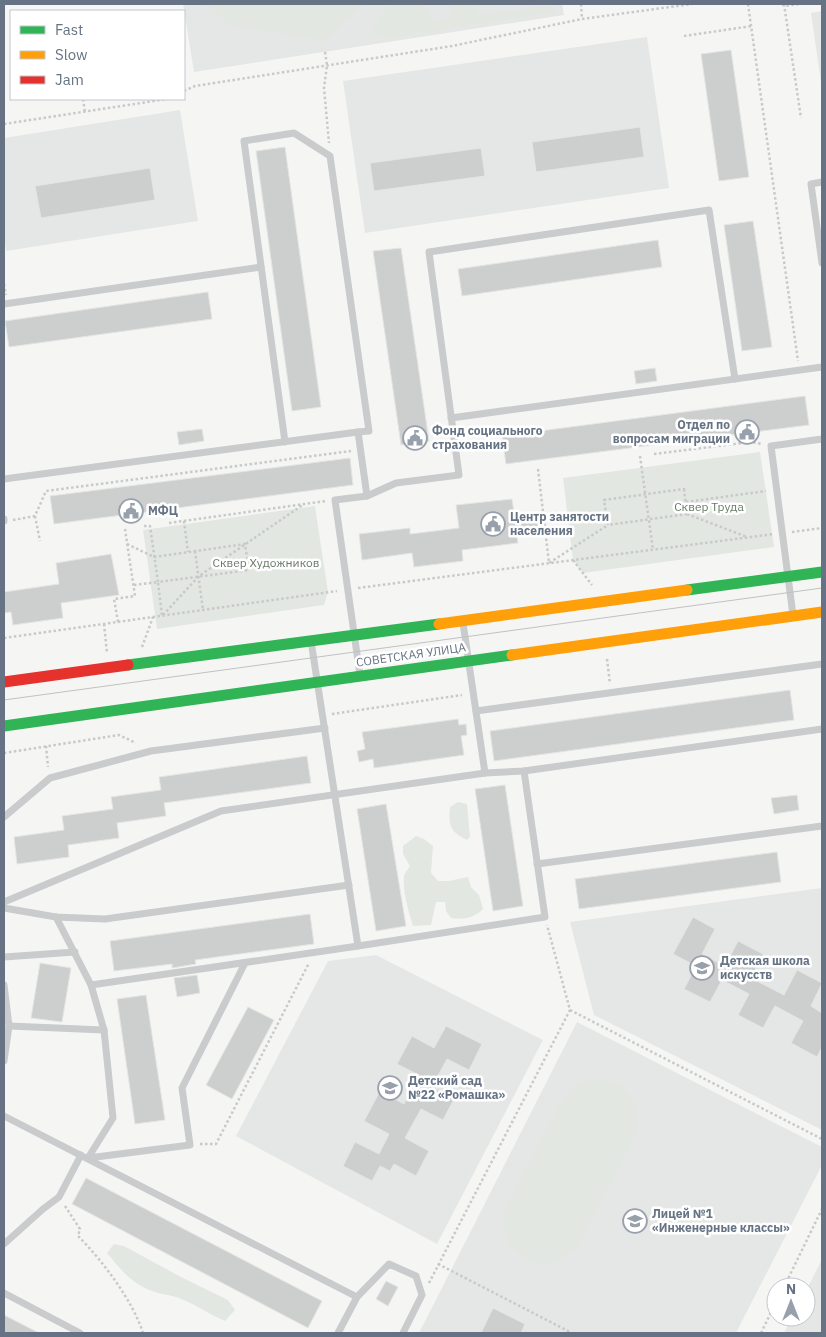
<svg xmlns="http://www.w3.org/2000/svg" width="826" height="1337" font-family="'IBM Plex Sans',sans-serif">
<style>
.built{fill:#e5e7e7}
.green{fill:#e3e7e2}
.building{fill:#cdcfcf;stroke:#e4e5e4}
.lines{fill:none;stroke-linecap:round;stroke-linejoin:round}
.path{stroke:#c8c9ca;stroke-width:2.5;stroke-dasharray:2.5 2.5;stroke-linecap:butt}
.lane{stroke:#cacbcc;stroke-width:7}
.fast{stroke:#30b455;stroke-width:11}
.slow{stroke:#ff9f0a;stroke-width:11}
.jam{stroke:#e5322d;stroke-width:11}
.tram{stroke:#c0c1c3;stroke-width:1}
.labels{text-anchor:middle;stroke-width:5;stroke-linejoin:round;paint-order:stroke}
.poi-label{font-size:12px;font-weight:bold;fill:#667384;stroke:#fff;text-anchor:start}
.park-label{font-size:12px;fill:#677b65;stroke:#fff}
.street-label{font-size:12px;fill:#667384;stroke:#fff}
</style>
<rect width="100%" height="100%" fill="#f5f6f4"/>
<g class="built">
<polygon points="183,4 562,4 564,15 194,72"/>
<polygon points="822,11 822,90 811,13"/>
<polygon points="647,37 669,188 365,233 343,81"/>
<polygon points="180,110 198,221 6,251 4,236 4,138"/>
<polygon points="822,888 822,1130 594,1015 570,922"/>
<polygon points="376,955 543,1040 437,1244 236,1136 328,961"/>
<polygon points="577,1022 822,1147 822,1165 736,1333 419,1333"/>
<polygon points="822,1259 822,1333 784,1333 792,1317 806,1317 806,1291"/>
</g>
<g class="green">
<polygon points="205,4 364,4 325,41 232,26"/>
<polygon points="395,4 423,4 435,23 453,16 449,4 475,4 479,15 549,5 555,12 385,39 372,29 388,6"/>
<polygon points="760,452 774,547 583,573 573,560 563,478"/>
<polygon points="315,506 328,592 324,605 157,629 143,530"/>
<path d="M458 802 467 804 470 837 467 840C450 832 448 825 450 807Z"/>
<path d="M416 836 424 839 433 846 431 873 438 881H449L468 877 471 887 479 895 483 909C474 918 464 920 451 918L446 911 445 902H436L431 925 413 926C409 913 402 890 404 876 405 873 408 869 410 866L403 854V846Z"/>
<path d="M594 1079C626 1080 642 1101 637 1132L579 1243C573 1249 569 1255 561 1259 537 1271 507 1254 503 1227 502 1221 504 1214 505 1208L563 1099C572 1087 581 1082 594 1079Z"/>
<path d="M114 1244 124 1246 181 1277 228 1300 235 1310 225 1321C210 1315 198 1306 184 1300 175 1296 167 1295 158 1293 133 1286 122 1271 107 1253Z"/>
</g>
<g class="building">
<polygon points="731,50 749,177 719,181 701,54"/>
<polygon points="640,127 644,157 536,172 532,142"/>
<polygon points="285,147 321,407 292,411 256,151"/>
<polygon points="481,148 485,176 374,191 370,163"/>
<polygon points="150,168 155,200 41,218 35,186"/>
<polygon points="753,221 772,347 742,351 724,225"/>
<polygon points="658,240 662,267 462,296 458,269"/>
<polygon points="401,248 429,441 401,445 373,251"/>
<polygon points="208,292 212,319 9,347 5,321"/>
<polygon points="655,368 657,381 636,384 634,371"/>
<polygon points="805,396 809,425 506,464 502,436"/>
<polygon points="202,429 204,441 179,445 177,432"/>
<polygon points="350,458 353,485 54,524 50,496"/>
<polygon points="512,499 515,520 545,517 546,527 516,531 518,543 462,550 463,561 414,567 412,553 362,560 359,534 410,528 410,534 459,528 456,505"/>
<polygon points="111,554 119,595 61,603 63,618 13,625 11,612 4,613 4,592 59,584 56,563"/>
<polygon points="790,690 794,720 494,761 490,731"/>
<polygon points="458,719 459,725 466,724 467,735 461,736 464,755 374,768 373,759 359,762 357,751 365,749 362,732"/>
<polygon points="307,756 311,783 164,803 166,816 117,823 119,838 68,845 69,857 17,864 14,837 64,830 62,816 113,809 111,797 161,790 159,777"/>
<polygon points="505,785 523,906 493,911 475,789"/>
<polygon points="797,795 799,810 774,814 771,798"/>
<polygon points="386,804 406,926 376,931 357,809"/>
<polygon points="777,852 781,882 579,909 575,879"/>
<polygon points="310,914 314,944 195,960 196,964 172,968 172,964 114,971 110,941"/>
<polygon points="693,917 715,929 702,954 725,966 738,941 763,954 751,978 784,995 797,970 822,983 811,1006 822,1013 822,1047 817,1057 791,1043 803,1021 775,1006 763,1028 738,1015 749,994 722,980 710,1002 684,989 696,966 673,954"/>
<polygon points="40,963 71,968 62,1022 31,1018"/>
<polygon points="197,975 200,993 177,997 174,978"/>
<polygon points="146,995 165,1120 135,1124 117,999"/>
<polygon points="248,1007 274,1020 232,1099 206,1085"/>
<polygon points="446,1026 482,1044 469,1070 447,1059 432,1087 454,1099 443,1120 421,1109 405,1138 429,1151 416,1176 394,1164 390,1171 380,1166 372,1181 343,1166 355,1142 379,1154 389,1134 364,1121 380,1091 404,1104 419,1075 397,1064 412,1036 434,1048"/>
<polygon points="86,1178 322,1301 308,1328 72,1204"/>
<polygon points="386,1281 398,1287 388,1306 376,1299"/>
<polygon points="493,1308 525,1324 521,1333 481,1333"/>
<polygon points="4,1315 39,1333 4,1333"/>
</g>
<g class="lines">
<g class="path">
<polyline points="581,4 582,19"/>
<polyline points="748,4 798,361"/>
<polyline points="782,4 785,6 799,4"/>
<polyline points="784,4 801,118"/>
<polyline points="684,36 752,26"/>
<polyline points="325,52 327,65 324,88 329,143"/>
<polyline points="184,91 195,86 452,46 582,19 692,4"/>
<polyline points="83,99 85,112"/>
<polyline points="4,124 167,99"/>
<polyline points="4,284 6,295"/>
<polyline points="654,454 751,442 762,444"/>
<polyline points="640,456 653,550"/>
<polyline points="538,469 549,563 608,525"/>
<polygon points="684,489 687,514 608,525 604,500"/>
<polyline points="686,502 766,491"/>
<polyline points="687,514 747,537"/>
<polyline points="35,516 40,541"/>
<polyline points="13,520 35,516 46,491 351,451"/>
<polyline points="184,521 188,552"/>
<polyline points="169,523 326,501"/>
<polyline points="792,532 822,528"/>
<polyline points="127,544 154,557 245,544 249,570 158,582 150,526 142,526"/>
<polyline points="195,551 203,610"/>
<polyline points="573,560 592,585"/>
<polyline points="134,585 158,582 162,616"/>
<polyline points="358,588 774,534"/>
<polyline points="163,615 199,576 304,504"/>
<polyline points="118,622 114,599 135,596 125,529"/>
<polyline points="104,624 107,653"/>
<polyline points="4,638 337,591"/>
<polyline points="142,647 153,617"/>
<polyline points="607,659 610,684"/>
<polyline points="332,714 462,695"/>
<polyline points="46,746 48,767"/>
<polyline points="4,753 119,735 136,743"/>
<polyline points="570,1010 822,1139"/>
<polyline points="200,1144 216,1144 309,963"/>
<path d="M65 1206 80 1229 78 1236C102 1260 133 1301 143 1333"/>
<polyline points="438,1264 572,1333"/>
<polyline points="429,1283 570,1010 547,925"/>
<polyline points="784,1287 822,1209"/>
<polyline points="761,1333 776,1302"/>
</g>
<g class="lane">
<polyline points="822,182 811,184 822,263"/>
<polyline points="4,304 261,267"/>
<polyline points="451,418 822,367"/>
<polyline points="358,432 367,496 335,500 360,675"/>
<polyline points="4,479 358,432 369,431 330,156 294,133 244,141 285,442"/>
<polyline points="367,496 396,483 459,475 429,252 709,210 735,379"/>
<polyline points="4,519 4,521"/>
<polyline points="793,615 771,446 822,439"/>
<polyline points="463,623 485,773"/>
<polyline points="311,641 358,946"/>
<polyline points="476,711 822,664"/>
<polyline points="4,817 50,778 151,751 325,728"/>
<polyline points="537,864 822,826"/>
<polyline points="4,902 221,811 485,773 524,771 822,729"/>
<polyline points="4,908 56,917 105,919 349,885"/>
<polyline points="56,917 91,985 104,1030 113,1118 88,1158"/>
<polyline points="4,957 75,952"/>
<polyline points="4,985 9,1026 4,1061"/>
<polyline points="91,985 358,946 545,917 524,771"/>
<polyline points="9,1026 104,1030"/>
<polyline points="4,1116 357,1297"/>
<polyline points="88,1158 190,1145 182,1088 245,963"/>
<polyline points="4,1244 43,1209 59,1197 81,1155"/>
<polyline points="4,1293 80,1333"/>
<polyline points="338,1333 357,1297 389,1264 416,1276 422,1295 403,1333"/>
</g>
<g class="fast">
<polyline points="687,590 822,572"/>
<polyline points="128,665 439,624"/>
<polyline points="4,726 512,655"/>
</g>
<g class="slow">
<polyline points="439,624 687,590"/>
<polyline points="512,655 822,612"/>
</g>
<polyline class="jam" points="4,682 128,665"/>
<polyline class="tram" points="4,700 822,588"/>
</g>
<defs>
<g id="civic-ring" transform="scale(1.25)"><circle r="9.5" fill="#fff" stroke="#98a1ab" stroke-width="1.5"/><path d="M-.6-6.5H3V-4.5H.6V-3L4-1V1h2V6H-6V1h2V-1L-.6-3ZM-1.2 2.5V6h2.4V2.5Z" fill="#98a1ab"/></g>
<g id="school-ring" transform="scale(1.25)"><circle r="9.5" fill="#fff" stroke="#98a1ab" stroke-width="1.5"/><path d="M0-5L7-2L0 1L-7-2ZM-4 1L0 2.5L4 1V4Q0 6-4 4Z" fill="#98a1ab"/></g>
</defs>
<g fill-rule="evenodd">
<use href="#civic-ring" x="747" y="432"/>
<use href="#civic-ring" x="415" y="438"/>
<use href="#civic-ring" x="131" y="511"/>
<use href="#civic-ring" x="493" y="524"/>
<use href="#school-ring" x="702" y="968"/>
<use href="#school-ring" x="390" y="1088"/>
<use href="#school-ring" x="635" y="1221"/>
</g>
<g class="labels">
<g class="poi-label">
<text x="730" y="429" text-anchor="end">Отдел по<tspan x="730" dy="14">вопросам миграции</tspan></text>
<text x="432" y="435">Фонд социального<tspan x="432" dy="14">страхования</tspan></text>
<text x="148" y="515">МФЦ</text>
<text x="510" y="521">Центр занятости<tspan x="510" dy="14">населения</tspan></text>
<text x="720" y="965">Детская школа<tspan x="720" dy="14">искусств</tspan></text>
<text x="408" y="1085">Детский сад<tspan x="408" dy="14">№22 «Ромашка»</tspan></text>
<text x="652" y="1218">Лицей №1<tspan x="652" dy="14">«Инженерные классы»</tspan></text>
</g>
<g class="park-label">
<text x="709" y="511">Сквер Труда</text>
<text x="266" y="567">Сквер Художников</text>
</g>
<g class="street-label">
<text transform="translate(411 655) rotate(-8)" y="4">СОВЕТСКАЯ УЛИЦА</text>
</g>
</g>
<rect width="826" height="1337" fill="none" stroke="#667384" stroke-width="10"/>
<rect x="10" y="10" width="175" height="90" fill="#ffffff" stroke="#c2c7ce"/>
<rect x="20" y="26" width="25" height="8" fill="#30b455" stroke="#c2c7ce"/>
<text x="55" y="35" font-size="15" fill="#667384">Fast</text>
<rect x="20" y="51" width="25" height="8" fill="#ff9f0a" stroke="#c2c7ce"/>
<text x="55" y="60" font-size="15" fill="#667384">Slow</text>
<rect x="20" y="76" width="25" height="8" fill="#e5322d" stroke="#c2c7ce"/>
<text x="55" y="85" font-size="15" fill="#667384">Jam</text>
<g transform="translate(791 1302)"><circle r="24" fill="#ffffff" stroke="#c2c7ce"/>
<path d="M0-4L9 19L0 12L-9 19Z" fill="#98a1ab"/>
<text y="-8" font-size="14" font-weight="bold" text-anchor="middle" fill="#667384">N</text>
</g>
</svg>
